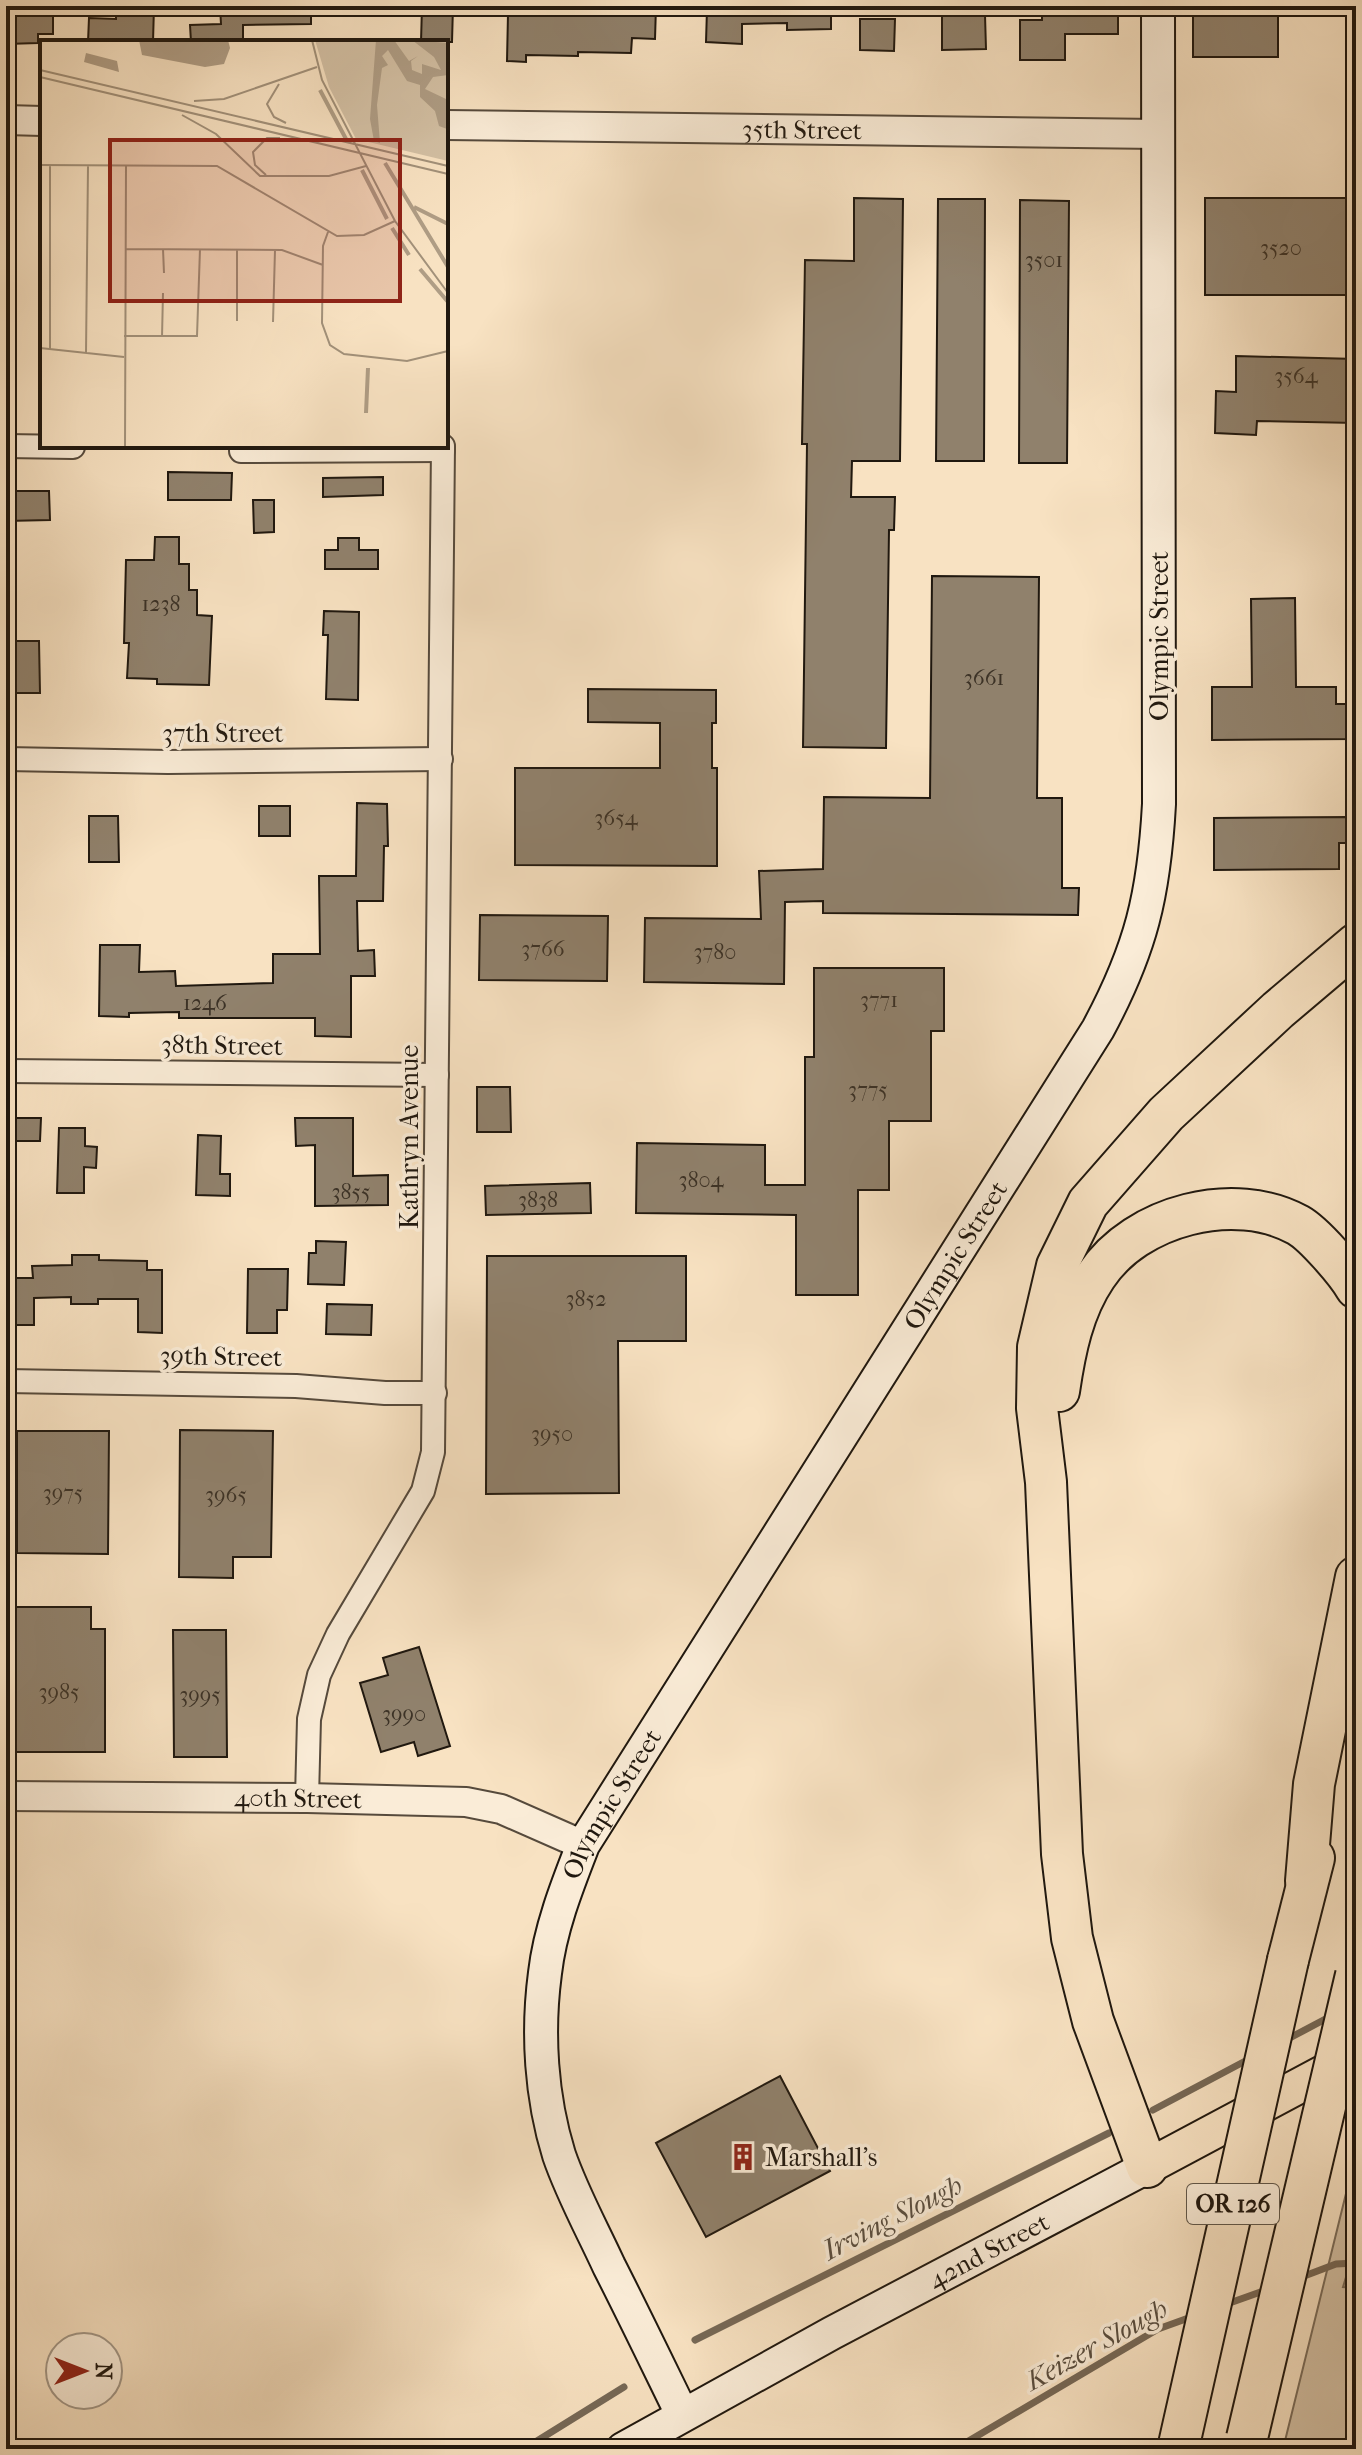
<svg xmlns="http://www.w3.org/2000/svg" width="1362" height="2455" font-family="'IM FELL French Canon',serif">
<style>
.green{fill:#d3c0a4;stroke:#7a6c5a;stroke-width:2}
.water{fill:#af9d85;stroke:#766856;stroke-width:2}
.lines{fill:none;stroke-linecap:round;stroke-linejoin:round}
.stream{stroke:#766856;stroke-width:7}
.building{fill:#90816c;stroke:#20180f;stroke-width:2}
.minor-casing{stroke:#564a3c;stroke-width:26}
.tertiary-casing{stroke:#564a3c;stroke-width:32}
.secondary-casing{stroke:#20180f;stroke-width:36}
.primary-casing{stroke:#20180f;stroke-width:38}
.motorway-casing{stroke:#20180f;stroke-width:44}
.minor{stroke:#faecd7;stroke-width:22}
.tertiary{stroke:#faecd7;stroke-width:28}
.secondary{stroke:#faecd7;stroke-width:32}
.primary{stroke:#f8e2c2;stroke-width:34}
.motorway{stroke:#f8e2c2;stroke-width:40}
.motorway-bridge-casing{stroke:#20180f;stroke-width:44;stroke-linecap:butt}
.motorway-bridge{stroke:#f8e2c2;stroke-width:40}
.labels{text-anchor:middle;stroke-width:7;stroke-linejoin:round;paint-order:stroke}
.number-label{font-size:22px;fill:#3c3226}
.shield{fill:#faecd7;stroke:#61584b;stroke-width:2}
.shield-label{font-size:24px;font-weight:bold;fill:#20180f}
.street-label{font-size:26px;fill:#20180f;stroke:#faecd7}
.poi-label{font-size:26px;fill:#20180f;stroke:#faecd7;text-anchor:start}
.water-label{font-size:28px;font-style:italic;fill:#594d3e;stroke:#faecd7}
.inset-river{fill:none;stroke:#af9d85;stroke-width:4}
.inset-road{fill:none;stroke:#a2917a;stroke-width:2}
.view{fill:#8f2418;fill-opacity:0.15;stroke:#8f2418;stroke-width:4}
.inset-edge{fill:none;stroke:#20180f;stroke-width:4}
</style>
<rect width="100%" height="100%" fill="#f8e2c2"/>
<filter id="stains"><feTurbulence type="fractalNoise" baseFrequency=".0025" numOctaves="4"/><feColorMatrix values="0 0 0 0 .2 0 0 0 0 .09 0 0 0 0 .02 0 0 0 .5 -.17"/></filter>
<radialGradient id="worn" r=".72"><stop offset=".6" stop-color="#630" stop-opacity="0"/><stop offset="1" stop-color="#630" stop-opacity=".3"/></radialGradient>
<polygon class="green" points="1356,2153 1356,2449 1283,2449"/>
<polygon class="water" points="1356,2244 1356,2288 1343,2287"/>
<g class="lines">
<g class="stream">
<polyline points="1284,2041 1333,2015"/>
<polyline points="1153,2110 1251,2058"/>
<polyline points="1299,2278 1336,2264 1356,2263"/>
<polyline points="1224,2305 1269,2289"/>
<polyline points="695,2340 1109,2133"/>
<polyline points="524,2449 624,2387"/>
<polyline points="955,2449 1158,2329 1194,2316"/>
</g>
</g>
<g class="building">
<polygon points="116,6 154,6 153,42 88,42 89,18 116,19"/>
<polygon points="220,6 311,6 311,24 243,25 243,42 191,42 190,25 221,24"/>
<polygon points="422,6 453,6 452,42 421,42"/>
<polygon points="592,6 656,6 655,39 632,38 631,53 578,52 578,56 526,55 526,62 507,61 508,14 592,16"/>
<polygon points="728,6 831,6 831,29 787,30 787,23 742,24 742,44 706,42 707,9 728,10"/>
<polygon points="1065,6 1118,6 1118,34 1065,34 1065,60 1020,60 1020,20 1042,20 1042,12 1065,13"/>
<rect x="1193" y="6" width="85" height="51"/>
<polygon points="6,9 53,9 53,34 38,34 38,43 6,44"/>
<polygon points="942,15 985,15 986,49 942,50"/>
<polygon points="860,19 895,19 894,51 860,50"/>
<polygon points="854,198 903,199 900,461 852,461 851,497 895,497 894,530 889,530 886,748 803,747 807,444 802,444 805,260 854,261"/>
<rect x="1205" y="198" width="151" height="97"/>
<polygon points="938,199 985,199 984,461 936,461"/>
<polygon points="1020,200 1069,201 1067,463 1019,463"/>
<polygon points="1236,356 1356,359 1356,423 1257,421 1256,435 1215,433 1216,391 1236,392"/>
<polygon points="168,472 232,473 231,500 168,500"/>
<polygon points="383,477 383,495 323,497 323,478"/>
<polygon points="6,491 49,491 50,520 6,521"/>
<polygon points="253,500 274,500 274,532 254,533"/>
<polygon points="155,537 179,537 179,564 189,564 189,590 197,590 197,615 212,616 209,685 157,684 157,679 127,678 129,643 124,643 126,560 154,560"/>
<polygon points="338,538 359,538 359,550 378,550 378,569 325,569 325,550 338,550"/>
<polygon points="932,576 1039,577 1037,798 1062,798 1062,888 1079,888 1078,915 823,913 823,901 785,902 784,984 644,982 645,918 761,919 759,871 823,869 824,797 930,798"/>
<polygon points="1295,598 1296,687 1336,687 1336,704 1356,704 1356,739 1212,740 1212,687 1252,687 1251,599"/>
<polygon points="324,611 359,612 358,700 326,699 328,635 323,635"/>
<polygon points="8,641 39,641 40,693 9,693"/>
<polygon points="588,689 716,690 716,723 712,723 712,768 717,768 717,866 515,865 515,768 660,768 660,723 588,722"/>
<polygon points="357,803 387,804 388,846 384,846 383,901 357,901 358,951 374,950 375,976 351,976 351,1037 315,1036 315,1018 179,1018 179,1012 129,1013 129,1017 99,1016 100,945 140,945 139,972 175,971 176,986 273,983 273,954 320,954 319,876 356,876"/>
<rect x="259" y="806" width="31" height="30"/>
<polygon points="89,816 118,816 119,862 89,862"/>
<polygon points="1347,817 1348,843 1339,843 1339,869 1214,870 1214,818"/>
<polygon points="480,915 608,916 607,981 479,980"/>
<polygon points="814,968 944,968 944,1031 931,1031 931,1121 889,1121 889,1190 858,1190 858,1295 796,1295 796,1215 636,1213 637,1143 765,1145 765,1185 805,1185 805,1057 814,1057"/>
<polygon points="477,1087 510,1087 511,1132 477,1132"/>
<polygon points="6,1118 41,1118 40,1141 6,1141"/>
<polygon points="295,1118 353,1118 353,1176 388,1175 388,1205 315,1206 315,1145 296,1146"/>
<polygon points="59,1128 85,1128 85,1146 97,1147 96,1168 84,1167 84,1193 57,1193"/>
<polygon points="198,1135 221,1136 220,1174 230,1174 230,1196 196,1195"/>
<polygon points="590,1183 591,1213 486,1215 485,1186"/>
<polygon points="316,1241 346,1242 344,1285 308,1284 309,1253 316,1253"/>
<polygon points="72,1255 99,1255 99,1260 147,1261 147,1270 162,1270 162,1333 138,1332 138,1299 98,1299 98,1304 71,1304 71,1297 34,1298 34,1325 10,1325 10,1316 6,1316 6,1289 10,1289 10,1278 33,1278 32,1266 72,1265"/>
<polygon points="487,1256 686,1256 686,1341 618,1341 619,1493 486,1494"/>
<polygon points="248,1269 288,1269 287,1310 277,1310 277,1333 247,1333"/>
<polygon points="327,1304 372,1305 371,1335 326,1334"/>
<polygon points="180,1430 273,1431 271,1557 233,1557 233,1578 179,1577"/>
<polygon points="17,1431 109,1431 108,1554 17,1553"/>
<polygon points="14,1607 91,1607 91,1629 105,1629 105,1752 14,1752"/>
<polygon points="173,1630 226,1630 227,1757 174,1757"/>
<polygon points="419,1647 450,1746 418,1756 414,1742 381,1752 360,1683 388,1675 383,1658"/>
<polygon points="780,2076 830,2171 706,2237 656,2143"/>
</g>
<g class="lines">
<g class="minor-casing">
<g id="minor">
<polyline points="6,446 73,447"/>
<polyline points="241,451 443,450"/>
<polyline points="6,759 168,762 441,759"/>
<polyline points="6,1071 437,1075"/>
<polyline points="6,1381 296,1386 385,1393 435,1393"/>
<polyline points="307,1798 309,1719 319,1675 338,1634 423,1491 433,1452 443,446"/>
</g>
</g>
<g class="tertiary-casing">
<g id="tertiary">
<polyline points="6,120 42,121"/>
<path id="s1" d="M446 125 1158 134"/>
<path id="s2" d="M6 1796 307 1798 466 1802 501 1809 583 1845"/>
</g>
</g>
<g class="secondary-casing">
<g id="secondary">
<path id="s3" d="M682 2414C658 2365 634 2315 609 2266 592 2229 572 2193 559 2155 541 2097 537 2033 545 1973 550 1929 567 1886 583 1845L1098 1029C1141 949 1154 895 1159 804L1158 6"/>
<path id="s4" d="M623 2449 832 2333 1147 2167"/>
</g>
</g>
<g class="primary-casing">
<polyline id="primary" points="1147,2167 1351,2058"/>
</g>
<g class="motorway-casing">
<g id="motorway">
<path d="M1059 1391C1065 1350 1073 1310 1096 1276 1136 1215 1235 1190 1298 1225 1314 1234 1347 1272 1356 1288"/>
<polyline points="1306,1881 1314,1784 1356,1577"/>
<polyline points="1288,1960 1314,1858"/>
<polyline points="1147,2167 1093,2021 1072,1938 1062,1854 1046,1482 1037,1408 1038,1347 1057,1266 1088,1203 1166,1114 1278,1010 1356,944"/>
</g>
</g>
<use href="#minor" class="minor"/>
<use href="#tertiary" class="tertiary"/>
<use href="#secondary" class="secondary"/>
<use href="#primary" class="primary"/>
<use href="#motorway" class="motorway"/>
<g class="motorway-bridge-casing">
<g id="motorway-bridge">
<polyline points="1247,2438 1356,1975"/>
<polyline points="1178,2449 1288,1960"/>
</g>
</g>
<use href="#motorway-bridge" class="motorway-bridge"/>
</g>
<defs>
<g id="building-bare" transform="scale(2.16)"><path d="M-4-6H4V6H1V3H-1V6H-4ZM-2.5-4.3h1.7v1.8h-1.7ZM.8-4.3h1.7v1.8H.8ZM-2.5-1h1.7V.8h-1.7ZM.8-1h1.7V.8H.8Z" fill="#8f2418" stroke="#faecd7" stroke-width="2.5" paint-order="stroke"/></g>
</defs>
<g fill-rule="evenodd">
<use href="#building-bare" x="743" y="2157"/>
</g>
<g class="labels">
<g class="number-label">
<text x="1281" y="255">3520</text>
<text x="1044" y="267">3501</text>
<text x="1296" y="383">3564</text>
<text x="161" y="611">1238</text>
<text x="984" y="685">3661</text>
<text x="616" y="825">3654</text>
<text x="543" y="956">3766</text>
<text x="715" y="959">3780</text>
<text x="879" y="1007">3771</text>
<text x="205" y="1010">1246</text>
<text x="868" y="1097">3775</text>
<text x="701" y="1187">3804</text>
<text x="351" y="1199">3855</text>
<text x="538" y="1207">3838</text>
<text x="586" y="1306">3852</text>
<text x="552" y="1441">3950</text>
<text x="63" y="1500">3975</text>
<text x="226" y="1502">3965</text>
<text x="59" y="1699">3985</text>
<text x="200" y="1702">3995</text>
<text x="404" y="1721">3990</text>
</g>
<rect class="shield" x="1187" y="2184" width="92" height="40" rx="6"/>
<g class="shield-label">
<text x="1233" y="2212">OR 126</text>
</g>
<g class="street-label">
<text dy="9" stroke="none"><textPath href="#s1" startOffset="356">35th Street</textPath></text>
<text transform="translate(1159 636) rotate(-90)" y="9">Olympic Street</text>
<text x="223" y="742">37th Street</text>
<text transform="translate(222 1045) rotate(1)" y="9">38th Street</text>
<text transform="translate(409 1137) rotate(-90)" y="9">Kathryn Avenue</text>
<text dy="9" stroke="none"><textPath href="#s3" startOffset="1302">Olympic Street</textPath></text>
<text transform="translate(221 1356) rotate(1)" y="9">39th Street</text>
<text dy="9" stroke="none"><textPath href="#s2" startOffset="292">40th Street</textPath></text>
<text dy="9" stroke="none"><textPath href="#s3" startOffset="654">Olympic Street</textPath></text>
<text dy="9" stroke="none"><textPath href="#s4" startOffset="416">42nd Street</textPath></text>
</g>
<g class="poi-label">
<text x="765" y="2166">Marshall's</text>
</g>
<g class="water-label">
<text transform="translate(892 2217) rotate(-27)" y="10">Irving Slough</text>
<text transform="translate(1096 2344) rotate(-29)" y="10">Keizer Slough</text>
</g>
</g>
<g transform="translate(40 40)">
<rect width="408" height="408" fill="#f8e2c2"/>
<path d="M275 0H408V121L316 99 289 47Z" fill="#d3c0a4"/>
<path d="M99 0H188L190 8 184 24 165 27 102 15ZM336 0H354L369 21 378 16 371 21 372 30 382 34V24L401 30 394 17 372 0 408 3V35L393 37 385 49 406 59 407 89 399 86 395 71 380 57V45L367 41 348 10 342 16 348 25 342 28 337 65 340 103 334 101 330 79ZM46 13 77 21 79 32 44 22Z" fill="#af9d85"/>
<path class="inset-river" d="M280 50 306 99M345 123 408 227M322 130 347 179M374 167 408 184M352 188 369 215M380 229 408 262M326 373 328 328"/>
<path class="inset-road" d="M272 0 282 40 355 181 408 253M0 30 408 126M0 37 408 134M239 44 227 64 234 77 246 83M154 61 184 59 277 27M142 75 176 94 220 136H289L326 126M0 125 177 126 297 196 324 195 355 181M226 135 215 125 213 112 227 98H240M288 192 283 206 282 283 290 305 304 314 367 321 408 311M85 209 242 210 283 225M123 209 124 233M197 281V210M233 282 235 210M84 296H157L160 209M122 297 123 253M0 308 84 317M10 309V125M46 313 48 126M85 408 86 125"/>
<path class="view" d="M70 100H360V261H70Z"/>
<rect width="408" height="408" class="inset-edge"/>
</g>
<rect width="1362" height="2455" fill="none" stroke="#f8e2c2" stroke-width="32"/>
<rect x="8" y="8" width="1346" height="2439" fill="none" stroke="#20180f" stroke-width="4"/>
<rect x="16" y="16" width="1330" height="2423" fill="none" stroke="#20180f" stroke-width="2"/>
<g transform="translate(84 2371) rotate(90)"><circle r="38" fill="#faecd7" stroke="#a39787" stroke-width="2"/>
<path d="M0-6L14 30L0 20L-14 30Z" fill="#8f2418"/>
<text y="-12" font-size="22" font-weight="bold" text-anchor="middle" fill="#20180f">N</text>
</g>
<rect width="100%" height="100%" filter="url(#stains)"/>
<rect width="100%" height="100%" fill="url(#worn)"/>
</svg>
